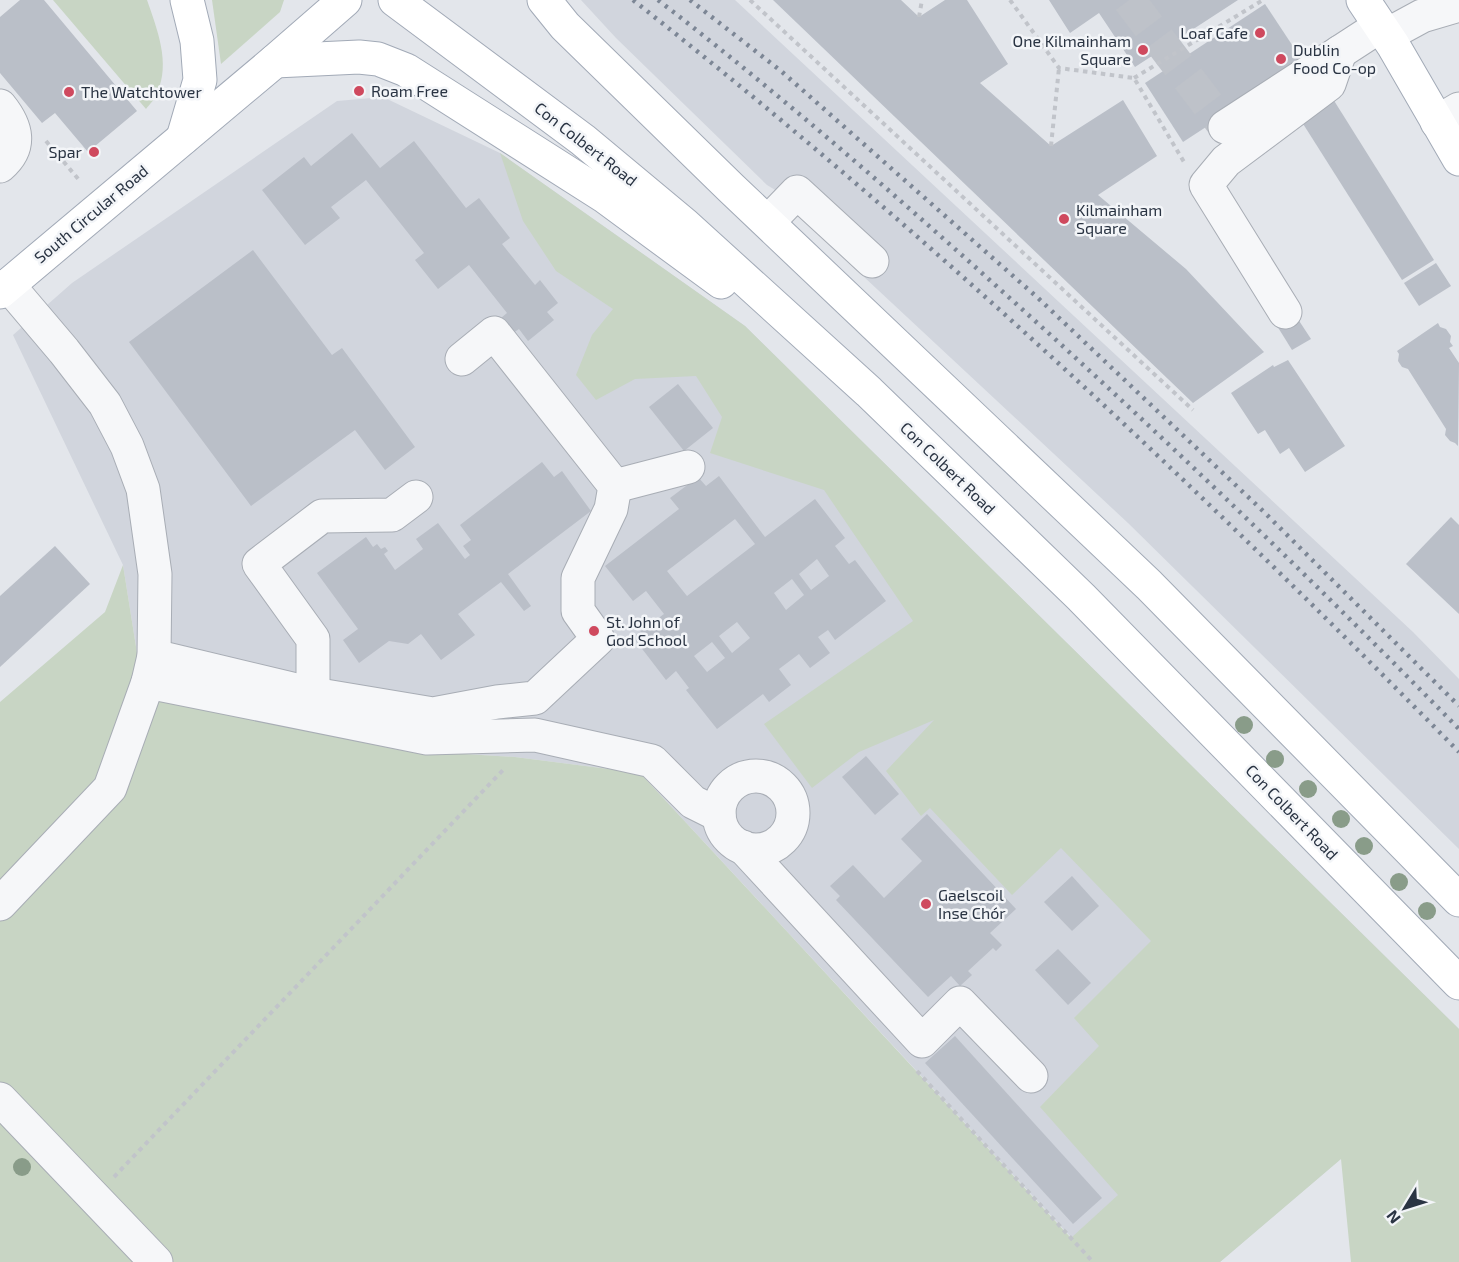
<svg xmlns="http://www.w3.org/2000/svg" width="1459" height="1262" font-family="'Exo 2',sans-serif">
<style>
.built{fill:#d1d5dd}
.green{fill:#c8d5c4}
.building{fill:#babfc8;fill-rule:evenodd}
.lines{fill:none;stroke-linecap:round;stroke-linejoin:round}
.minor-tunnel{stroke:#bec2c9;stroke-width:33;stroke-dasharray:33 16;stroke-linecap:butt}
.minor-casing{stroke:#a8adb5;stroke-width:35}
.major-casing{stroke:#a2aab7;stroke-width:35}
.path{stroke:#c1c4ca;stroke-width:4;stroke-dasharray:4.5 4.5;stroke-linecap:butt}
.minor{stroke:#f6f7f9;stroke-width:33}
.major{stroke:#fff;stroke-width:33}
.rail{stroke:#7c8695;stroke-width:4.5;stroke-dasharray:3 6;stroke-linecap:butt}
.tree{fill:#899c89}
.poi-dot{fill:#cf495e;stroke:#f3f5f8;stroke-width:2}
.labels{text-anchor:middle;stroke-width:5;stroke-linejoin:round;paint-order:stroke}
.poi-label{font-size:16px;fill:#2a3443;stroke:#f3f5f8;text-anchor:start}
.street-label{font-size:16px;fill:#2a3443;stroke:#f3f5f8}
</style>
<rect width="100%" height="100%" fill="#e3e6eb"/>
<g class="built">
<polygon points="581,0 735,0 1413,632 1459,679 1459,849 1128,523 804,221 807,217 790,199 767,185 616,38"/>
<polygon points="383,97 500,153 745,326 1459,1029 1459,1058 1220,1262 1094,1262 640,773 515,757 399,750 144,697 123,565 13,335 72,283 337,101"/>
</g>
<g class="green">
<path d="M53 0H147C157 29 171 63 157 93 155 99 150 104 146 109Z"/>
<polygon points="212,0 284,0 280,12 221,64"/>
<polygon points="500,153 745,326 1459,1029 1459,1262 1351,1262 1341,1159 1220,1262 0,1262 0,702 105,612 123,565 144,697 399,750 515,757 640,773 1071,1238 1118,1195 1040,1107 1099,1046 1074,1018 1151,941 1061,848 1012,895 930,808 921,816 886,771 934,720 859,752 812,788 764,724 913,621 824,490 710,453 722,417 696,376 635,379 596,400 576,375 592,335 613,309 556,271 523,221"/>
</g>
<g class="building">
<polygon points="20,0 44,0 137,111 88,152 55,113 42,123 0,73 0,17"/>
<polygon points="773,0 901,0 919,17 945,0 967,0 1008,64 980,83 1051,146 1123,100 1157,156 1098,195 1186,269 1264,352 1193,403"/>
<polygon points="1049,0 1238,0 1135,67 1099,13 1070,33"/>
<polygon points="1265,4 1304,63 1183,142 1145,83"/>
<polygon points="1333,99 1434,260 1402,280 1300,119"/>
<polygon points="352,133 380,168 414,141 466,208 479,198 510,238 502,244 535,285 540,280 558,303 547,312 554,320 528,341 519,329 513,333 501,318 507,313 469,265 438,289 415,260 424,253 366,180 331,207 340,218 305,245 262,190 304,157 311,166"/>
<polygon points="253,250 332,355 342,348 415,447 385,470 355,430 251,506 129,342"/>
<polygon points="1436,263 1451,286 1419,306 1404,283"/>
<polygon points="1292,310 1311,339 1292,350 1274,321"/>
<polygon points="1438,323 1440,327 1446,329 1451,336 1450,342 1453,346 1449,348 1459,363 1458,446 1455,443 1450,441 1445,435 1446,429 1408,369 1402,367 1398,361 1399,354 1397,351"/>
<polygon points="1288,360 1345,446 1305,472 1289,448 1280,454 1265,430 1258,434 1231,393 1273,365 1274,367"/>
<polygon points="678,384 713,428 684,451 649,407"/>
<polygon points="542,462 554,477 562,471 591,511 508,574 531,606 524,611 501,582 458,614 475,635 441,660 421,634 408,644 389,641 359,663 343,640 358,629 317,573 366,537 373,547 377,544 381,549 385,547 388,551 384,554 395,570 423,549 416,539 438,523 465,559 470,555 463,546 471,540 460,525"/>
<path d="M719 476 765 537 815 499 845 538 835 546 849 564 855 560 886 601 835 640 828 630 818 637 830 653 810 668 799 654 779 669 791 685 769 702 763 694 717 729 686 690 689 688 676 671 666 680 633 637 664 614 646 591 633 601 605 566 679 509 670 498 698 477 706 486ZM735 519 755 544 687 596 667 571ZM817 559 829 576 811 590 799 574ZM792 579 804 595 786 610 774 593ZM737 622 750 638 732 653 719 636ZM712 642 725 658 707 672 694 656Z"/>
<polygon points="1451,517 1459,525 1459,614 1406,564"/>
<polygon points="55,546 90,584 0,667 0,596"/>
<polygon points="866,756 899,794 875,815 842,777"/>
<polygon points="927,814 1016,909 990,933 1002,945 996,951 993,948 968,971 972,975 960,986 951,976 928,997 836,900 840,896 830,886 853,865 884,898 922,861 901,839"/>
<polygon points="1072,876 1099,906 1072,931 1044,902"/>
<polygon points="1058,949 1091,983 1068,1005 1035,970"/>
<polygon points="955,1036 1102,1198 1073,1224 925,1063"/>
</g>
<g class="lines">
<polyline class="minor-tunnel" points="1129,0 1225,127"/>
<g class="minor-casing">
<g id="minor">
<polyline points="1387,35 1422,16 1459,5"/>
<path d="M0 106C17 127 22 147 0 166"/>
<polyline points="1437,122 1459,109"/>
<polyline points="1225,127 1380,26"/>
<polyline points="768,222 797,192 872,261"/>
<polyline points="8,285 64,351 105,404 127,446 143,489 155,574 154,656 148,682 427,738 535,735 652,761 693,802 719,815"/>
<polyline points="1285,312 1206,185 1226,161 1329,84 1340,52"/>
<polyline points="615,486 688,467"/>
<polyline points="154,656 313,694 433,714 497,702 535,698 598,639 578,611 578,578 611,509 615,486 494,333 462,359"/>
<polyline points="313,694 313,639 259,564 322,516 392,515 416,497"/>
<circle cx="756" cy="813" r="37"/>
<polyline points="743,847 922,1041 960,1003 1031,1076"/>
<polyline points="0,904 110,788 148,682"/>
<polyline points="0,1099 156,1262"/>
</g>
</g>
<g class="major-casing">
<g id="major">
<polyline points="395,0 583,140 685,225 869,392 1081,597 1459,983"/>
<polyline points="544,0 565,26 731,188 1149,585 1459,900"/>
<polyline points="1363,0 1393,45 1459,159"/>
<polyline points="275,61 359,57 378,59 406,70 604,196 721,282"/>
<polyline points="183,138 200,80 197,41 187,0"/>
<polyline points="0,292 275,61 345,0"/>
</g>
</g>
<g class="path">
<polyline points="750,0 1193,410"/>
<polyline points="1010,0 1059,68 1134,78 1184,162"/>
<polyline points="919,17 922,0"/>
<polyline points="1134,78 1263,0"/>
<polyline points="46,141 80,181"/>
<polyline points="1051,146 1059,68"/>
<polyline points="917,1071 1093,1262"/>
<polyline points="114,1177 505,768"/>
</g>
<use href="#minor" class="minor"/>
<use href="#major" class="major"/>
<g class="rail">
<path d="M633 0C926 231 1198 486 1459 752"/>
<path d="M658 0C777 92 891 191 1003 292 1160 433 1312 579 1459 729"/>
<polyline points="690,0 781,71 1038,298 1263,511 1459,706"/>
</g>
</g>
<g class="tree">
<circle cx="1244" cy="725" r="9"/>
<circle cx="1275" cy="759" r="9"/>
<circle cx="1308" cy="789" r="9"/>
<circle cx="1341" cy="819" r="9"/>
<circle cx="1364" cy="846" r="9"/>
<circle cx="1399" cy="882" r="9"/>
<circle cx="1427" cy="911" r="9"/>
<circle cx="22" cy="1167" r="9"/>
</g>
<g class="poi-dot">
<circle cx="1260" cy="33" r="6"/>
<circle cx="1143" cy="50" r="6"/>
<circle cx="1281" cy="59" r="6"/>
<circle cx="359" cy="91" r="6"/>
<circle cx="69" cy="92" r="6"/>
<circle cx="94" cy="152" r="6"/>
<circle cx="1064" cy="219" r="6"/>
<circle cx="594" cy="631" r="6"/>
<circle cx="926" cy="904" r="6"/>
</g>
<g class="labels">
<g class="poi-label">
<text x="1248" y="39" text-anchor="end">Loaf Cafe</text>
<text x="1131" y="47" text-anchor="end">One Kilmainham<tspan x="1131" dy="18">Square</tspan></text>
<text x="1293" y="56">Dublin<tspan x="1293" dy="18">Food Co-op</tspan></text>
<text x="371" y="97">Roam Free</text>
<text x="81" y="98">The Watchtower</text>
<text x="82" y="158" text-anchor="end">Spar</text>
<text x="1076" y="216">Kilmainham<tspan x="1076" dy="18">Square</tspan></text>
<text x="606" y="628">St. John of<tspan x="606" dy="18">God School</tspan></text>
<text x="938" y="901">Gaelscoil<tspan x="938" dy="18">Inse Chór</tspan></text>
</g>
<g class="street-label">
<text transform="translate(586 144) rotate(38)" y="6">Con Colbert Road</text>
<text transform="translate(91 214) rotate(-40)" y="6">South Circular Road</text>
<text transform="translate(948 468) rotate(44)" y="6">Con Colbert Road</text>
<text transform="translate(1292 812) rotate(46)" y="6">Con Colbert Road</text>
</g>
</g>
<g transform="translate(1405 1208) rotate(232)" stroke="#f3f5f8" stroke-width="4.5" paint-order="stroke">
<path d="M0-4.5L10 22L0 15L-10 22Z" fill="#2a3443"/>
<text y="-9" font-size="16" font-weight="bold" text-anchor="middle" fill="#2a3443">N</text>
</g>
</svg>
